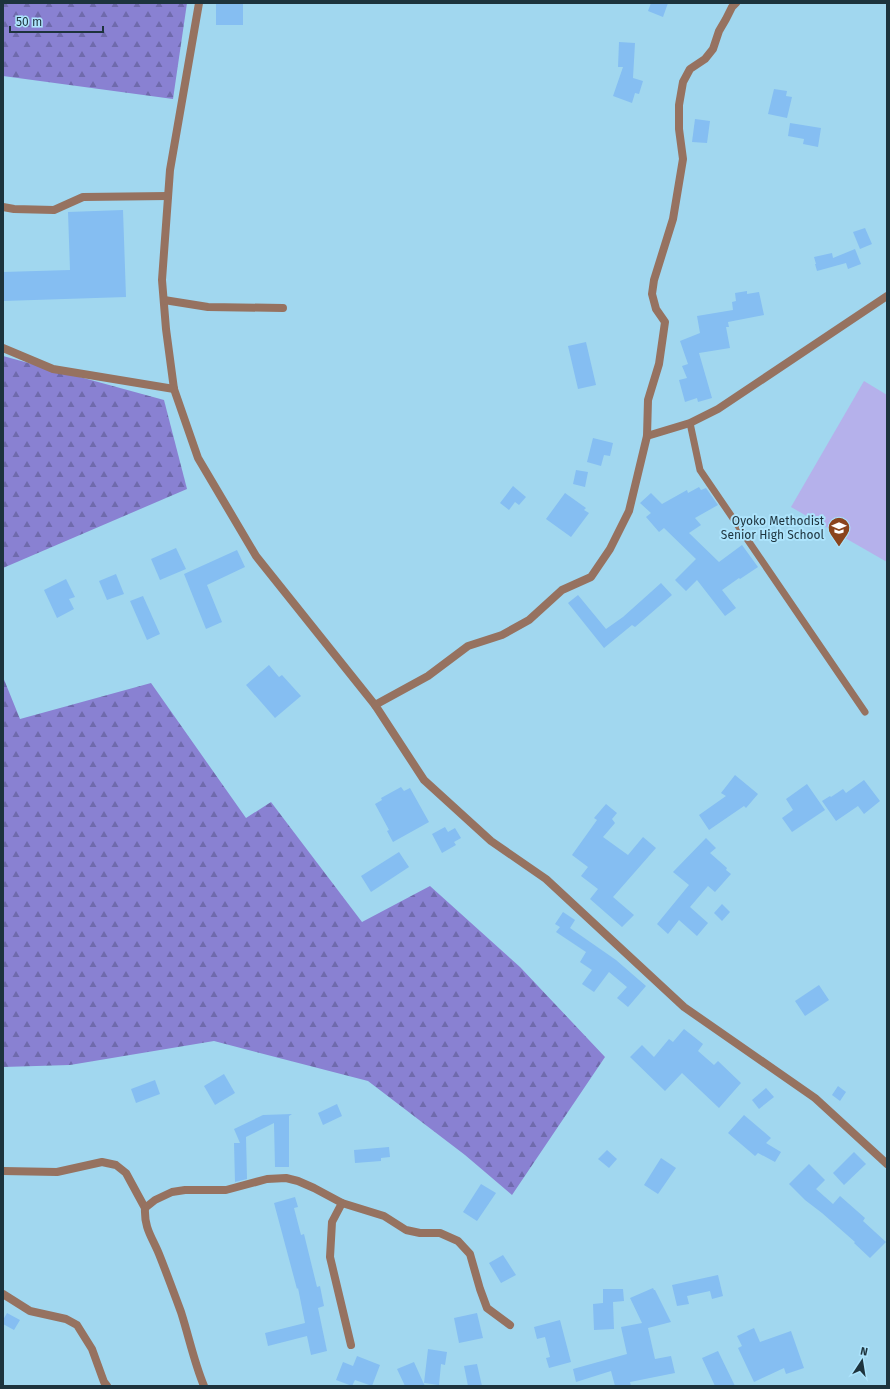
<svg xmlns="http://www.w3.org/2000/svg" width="890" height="1389" font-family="'Fira Sans',sans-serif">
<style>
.forest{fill:url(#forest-firs)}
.pitch{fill:#b5b1eb}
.building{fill:#85bef2}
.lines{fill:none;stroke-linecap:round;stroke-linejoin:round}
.lane{stroke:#967260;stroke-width:7}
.street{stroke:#967260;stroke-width:8}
.labels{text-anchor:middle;stroke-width:4;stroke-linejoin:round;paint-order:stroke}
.poi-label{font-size:12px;fill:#1d333d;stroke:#ade4fc;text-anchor:end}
</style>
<defs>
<pattern id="forest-firs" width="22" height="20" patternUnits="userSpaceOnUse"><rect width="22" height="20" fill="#8981d2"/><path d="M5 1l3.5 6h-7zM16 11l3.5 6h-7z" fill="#6f6aac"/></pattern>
</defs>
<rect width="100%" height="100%" fill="#a1d7ef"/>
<g class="forest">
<polygon points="3,3 187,3 173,99 3,76"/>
<polygon points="3,356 164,400 187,489 3,568"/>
<polygon points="3,677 20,719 151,683 246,818 271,802 362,922 430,886 520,967 605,1057 512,1195 465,1155 368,1081 214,1041 70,1065 3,1067"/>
</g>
<polygon class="pitch" points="864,381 887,395 887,562 791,507"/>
<g class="building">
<rect x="216" y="3" width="27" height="22"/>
<polygon points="651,3 668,3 663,17 648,11"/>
<polygon points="619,42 635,43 633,78 643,81 639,94 635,93 632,103 613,96 623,67 618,67"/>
<polygon points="774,89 787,91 786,96 792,97 787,118 768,114"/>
<polygon points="695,119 710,121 707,143 692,142"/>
<polygon points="790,123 821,128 818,147 803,144 804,139 788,136"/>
<polygon points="123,210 126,297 3,301 3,272 70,270 68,212"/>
<polygon points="865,228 872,244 860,249 853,232"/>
<polygon points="855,249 861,264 848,269 846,263 817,271 815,264 816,264 814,257 832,253 833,258"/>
<polygon points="747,291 747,294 759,292 764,315 728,322 729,327 726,327 730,348 699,353 712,398 698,402 697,398 685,402 679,380 687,378 682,366 688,364 680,341 700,333 697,316 733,310 732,302 736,301 735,293"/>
<polygon points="586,342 596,385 578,389 568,346"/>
<polygon points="593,438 613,443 610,456 604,455 601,466 587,462"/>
<polygon points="576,470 588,472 585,487 573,484"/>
<polygon points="513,486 526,497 519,505 515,502 509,510 500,503"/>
<polygon points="699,487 701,490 706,488 718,505 695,518 701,525 689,533 719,562 742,545 758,567 740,579 739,578 722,590 736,608 725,616 697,580 686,591 675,580 696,559 664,528 659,532 646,517 651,513 640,503 651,493 662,504 687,490 688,493"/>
<polygon points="565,493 586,508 584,510 589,513 571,537 546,519"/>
<polygon points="176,548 186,569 160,580 151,559"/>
<polygon points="237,550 245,567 207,585 222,622 206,629 184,574"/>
<polygon points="116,574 124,594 107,600 99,581"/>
<polygon points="66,579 75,597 69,599 74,609 57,618 44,590"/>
<polygon points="661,583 672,595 635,627 632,625 604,648 568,603 578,595 606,629 623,617"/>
<polygon points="143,596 160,634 147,640 130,601"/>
<polygon points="269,665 279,677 282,675 301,696 275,718 246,685"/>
<polygon points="735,775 758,794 746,808 744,806 709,830 699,815 726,796 721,793"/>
<polygon points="864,780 880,801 864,814 858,806 836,821 822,801 830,796 831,797 843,789 846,793"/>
<polygon points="807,784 825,810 792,832 782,818 793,810 786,799"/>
<polygon points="401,787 404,791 410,788 429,822 393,842 387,831 389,830 375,804 382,800 381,798"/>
<polygon points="606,804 617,813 612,819 615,823 603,837 628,855 643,837 656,848 613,897 634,915 622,927 590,899 598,889 581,876 588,867 572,855 597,820 594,818"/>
<polygon points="445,827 448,832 455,828 461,838 454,842 456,845 442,853 432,834"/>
<polygon points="706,838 716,848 710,853 727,868 726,870 731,874 715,892 708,886 690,907 708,923 697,936 679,920 668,934 657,924 689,885 673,872"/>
<polygon points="399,852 409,867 371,892 361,876"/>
<polygon points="722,904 730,912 722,921 714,913"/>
<polygon points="563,912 575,920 570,928 616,960 646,986 628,1007 617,998 627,987 609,972 594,992 582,984 592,970 580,962 586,952 556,932 560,927 555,924"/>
<polygon points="819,985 829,1000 805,1016 795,1001"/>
<polygon points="684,1029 703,1044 698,1051 714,1065 718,1061 741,1083 719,1108 682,1073 665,1091 630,1057 642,1045 654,1057 669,1039 673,1042"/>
<polygon points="224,1074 235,1093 215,1105 204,1086"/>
<polygon points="155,1080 160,1094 136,1103 131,1089"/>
<polygon points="838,1086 846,1092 840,1101 832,1095"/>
<polygon points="766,1088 774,1097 759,1109 752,1100"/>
<polygon points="337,1104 342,1116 323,1125 318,1113"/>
<polygon points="292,1114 289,1116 289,1167 275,1167 274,1123 246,1137 247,1179 235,1182 234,1143 240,1143 234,1129 263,1115"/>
<polygon points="744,1115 771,1138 766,1143 781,1152 775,1162 758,1153 755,1156 728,1133"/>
<polygon points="389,1147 390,1157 381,1158 381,1161 355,1163 354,1150"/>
<polygon points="607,1150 617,1159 609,1168 598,1159"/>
<polygon points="854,1152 866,1164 844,1185 833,1173"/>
<polygon points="661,1158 676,1168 658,1194 644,1185"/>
<polygon points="809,1164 825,1180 816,1189 833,1204 840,1196 865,1218 863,1221 886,1242 870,1258 854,1243 855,1242 822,1213 805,1200 789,1184"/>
<polygon points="481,1184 496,1193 477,1221 463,1212"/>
<polygon points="295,1197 298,1207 294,1208 301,1235 304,1234 317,1287 320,1286 324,1306 318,1308 327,1351 311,1355 307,1336 268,1346 265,1333 305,1323 298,1288 297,1289 274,1203"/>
<polygon points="503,1255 516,1275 501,1283 489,1263"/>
<polygon points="718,1275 723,1296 712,1299 710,1291 687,1296 689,1304 677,1306 672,1285"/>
<polygon points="653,1288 654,1290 655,1290 671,1322 648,1328 655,1359 671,1356 675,1373 630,1382 631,1386 615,1386 611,1371 576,1382 573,1369 627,1354 621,1327 642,1323 630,1298"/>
<polygon points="603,1289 623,1289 624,1301 613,1302 614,1329 594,1330 593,1304 603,1303"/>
<polygon points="7,1313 20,1320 14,1330 3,1324 3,1320"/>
<polygon points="477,1313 483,1338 459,1343 454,1318"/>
<polygon points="560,1320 571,1362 549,1368 546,1358 550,1357 545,1337 537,1339 534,1327"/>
<polygon points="754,1328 760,1342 791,1331 804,1368 786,1374 784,1368 754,1382 738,1348 742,1346 737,1336"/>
<polygon points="428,1349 447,1352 445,1365 441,1364 439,1385 424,1383"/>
<polygon points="718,1351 735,1386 715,1386 702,1358"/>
<polygon points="357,1356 380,1365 372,1386 355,1380 352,1386 336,1380 343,1362 353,1366"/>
<polygon points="414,1362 423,1382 425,1386 405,1386 397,1369"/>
<polygon points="477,1364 482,1386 468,1386 464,1366"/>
</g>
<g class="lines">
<polyline class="lane" points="690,423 700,470 865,712"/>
<g class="street">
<polyline points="199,3 170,170 162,280 166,329 174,389 198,458 256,556 375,705 424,780 491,841 546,879 684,1007 815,1098 887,1164"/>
<polyline points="3,207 14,209 54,210 83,197 168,196"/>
<polyline points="164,300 208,307 283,308"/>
<polyline points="3,348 53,369 174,389"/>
<polyline points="647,436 690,423 718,409 887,296"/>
<polyline points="375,705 428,676 468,646 502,635 529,620 562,590 591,577 610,549 629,511 647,436 648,400 659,364 665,322 656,309 652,294 654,280 673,219 683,159 679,129 679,105 683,82 690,69 705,59 713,49 719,31 726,19 732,7 736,3"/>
<polyline points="3,1171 57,1172 102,1162 116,1165 126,1173 145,1208"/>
<polyline points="342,1203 332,1222 330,1257 351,1345"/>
<polyline points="3,1294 30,1311 66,1319 77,1325 92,1349 104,1382 107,1386"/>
<path d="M204 1386C194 1362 189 1337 181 1312 174 1293 167 1274 159 1254 152 1237 144 1228 145 1208L155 1200 172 1192 185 1190H226L267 1179 286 1178 298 1181 314 1188 342 1203 384 1216 406 1230 420 1233H440L458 1241 470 1254 480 1289 487 1308 510 1325"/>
</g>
</g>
<defs>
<g id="school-pin" transform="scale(1.15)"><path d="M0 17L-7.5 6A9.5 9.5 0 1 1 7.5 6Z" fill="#8a441d" stroke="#ade4fc"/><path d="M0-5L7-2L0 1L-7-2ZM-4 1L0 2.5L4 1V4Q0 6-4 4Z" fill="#fff"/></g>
</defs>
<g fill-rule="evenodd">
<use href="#school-pin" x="839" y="528"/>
</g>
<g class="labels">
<g class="poi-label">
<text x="824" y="525">Oyoko Methodist<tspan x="824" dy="14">Senior High School</tspan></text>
</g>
</g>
<rect width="890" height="1389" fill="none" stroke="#1d333d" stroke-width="8"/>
<g transform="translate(862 1361) rotate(12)" stroke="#ade4fc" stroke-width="3" paint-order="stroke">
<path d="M0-3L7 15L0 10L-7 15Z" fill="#1d333d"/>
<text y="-6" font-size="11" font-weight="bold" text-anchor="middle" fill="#1d333d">N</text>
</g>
<path d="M10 26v6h93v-6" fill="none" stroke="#1d333d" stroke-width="2"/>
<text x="16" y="26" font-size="12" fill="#1d333d" stroke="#ade4fc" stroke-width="3" paint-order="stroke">50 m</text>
</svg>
